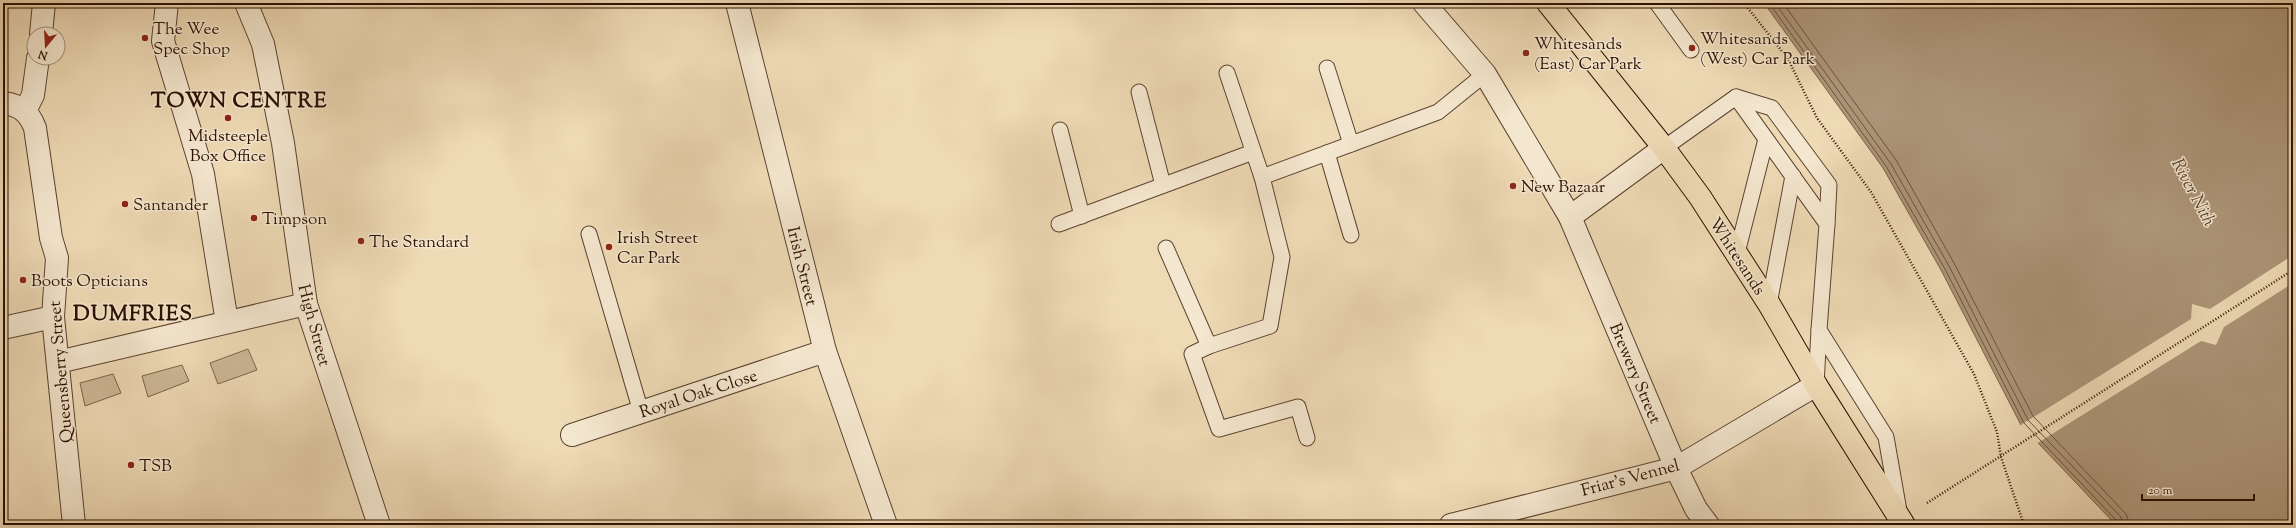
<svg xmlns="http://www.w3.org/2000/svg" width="2296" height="528" font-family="'Sorts Mill Goudy',serif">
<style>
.green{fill:#cdb897;stroke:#7c644c}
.water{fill:#ac9578;stroke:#796049}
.pier{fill:#eedab5}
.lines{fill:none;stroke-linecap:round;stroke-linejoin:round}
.shore{stroke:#6c523d;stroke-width:1}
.service-casing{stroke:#5c422f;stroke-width:17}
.pedestrian-casing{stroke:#5c422f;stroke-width:24}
.minor-casing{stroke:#5c422f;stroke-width:24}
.tertiary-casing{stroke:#5c422f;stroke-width:24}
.primary-casing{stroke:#2c1002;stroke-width:24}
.path{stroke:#2c1002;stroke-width:2.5;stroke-dasharray:1 2;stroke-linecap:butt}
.service{stroke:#f4e7cf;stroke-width:15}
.pedestrian{stroke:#f4e7cf;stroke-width:22}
.minor{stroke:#f4e7cf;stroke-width:22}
.tertiary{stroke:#f4e7cf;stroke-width:22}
.primary{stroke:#eedab5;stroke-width:22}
.poi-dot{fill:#8f2418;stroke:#f4e7cf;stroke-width:1.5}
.labels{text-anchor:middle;stroke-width:3;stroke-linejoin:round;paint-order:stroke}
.poi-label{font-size:17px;fill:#2c1002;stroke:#f4e7cf;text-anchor:start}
.street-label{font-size:17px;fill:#2c1002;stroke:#f4e7cf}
.water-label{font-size:18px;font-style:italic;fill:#5f4531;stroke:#f4e7cf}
.district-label{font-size:21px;font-weight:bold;letter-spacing:1px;fill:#2c1002;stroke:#f4e7cf}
</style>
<rect width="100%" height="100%" fill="#eedab5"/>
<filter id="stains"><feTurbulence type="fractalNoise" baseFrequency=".005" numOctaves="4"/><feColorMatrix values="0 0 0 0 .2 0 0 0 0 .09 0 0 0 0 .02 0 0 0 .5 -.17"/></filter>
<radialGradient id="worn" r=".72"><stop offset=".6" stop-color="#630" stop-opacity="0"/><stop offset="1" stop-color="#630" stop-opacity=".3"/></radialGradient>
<g class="green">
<polygon points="248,349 257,370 218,384 210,363"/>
<polygon points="182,365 189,381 148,397 142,376"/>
<polygon points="113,374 121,393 85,406 80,383"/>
</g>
<polygon class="water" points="1764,3 2293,3 2293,525 2116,525 2021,425 1941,270 1883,168"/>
<polygon class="pier" points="2293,255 2293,283 2224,327 2216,345 2201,341 2036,444 2019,426 2191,319 2192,304 2210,309"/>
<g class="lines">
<g class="shore">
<polyline points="1769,3 1886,166 1945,269 2024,423 2117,521 2119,525"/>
<polyline points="1775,3 1891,164 1949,266 2028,420 2121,517 2124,525"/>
<polyline points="1783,3 1896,160 1954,263 2033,416 2126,514 2130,525"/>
</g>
<g class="service-casing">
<g id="service">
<polyline points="1657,3 1691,50"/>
<polyline points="1327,68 1351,144"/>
<polyline points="1227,73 1262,177 1282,257 1270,326 1209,346 1192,354 1219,429 1298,407 1307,438"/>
<polyline points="1139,92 1163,185"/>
<polyline points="1736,97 1772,108 1829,185 1827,224"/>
<polyline points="1060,130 1082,216"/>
<polyline points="1664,148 1736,97 1827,224 1819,330 1886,437 1899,511"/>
<polyline points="1327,153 1351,235"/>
<polyline points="1262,177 1438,112 1485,74"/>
<polyline points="1059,224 1253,152"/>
<polyline points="589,234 641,412"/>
<polyline points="1166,248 1209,346"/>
<polyline points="1737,253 1766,139"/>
<polyline points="1769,304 1793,176"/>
<polyline points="1816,385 1819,330"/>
</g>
</g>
<g class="pedestrian-casing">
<g id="pedestrian">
<polyline points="167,3 163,41 203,174 227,322"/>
<polyline points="246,3 263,44 283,143 306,304 379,525"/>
<polyline points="41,34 44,3"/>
<polyline points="25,111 33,95 38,58"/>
<polyline points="58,362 306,304"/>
<polyline points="1451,525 1676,468"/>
</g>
</g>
<g class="minor-casing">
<g id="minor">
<polyline points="737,3 825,351 886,525"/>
<polyline points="1424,3 1485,74 1570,217 1664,148"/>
<path d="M3 103C20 105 29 112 35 128L51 238 57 258 53 317 74 525"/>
<polyline points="1570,217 1676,468 1696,509 1708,525"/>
<polyline points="572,435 825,351"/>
<polyline points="1676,468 1816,385"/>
</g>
</g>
<g class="tertiary-casing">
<polyline id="tertiary" points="3,328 53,317"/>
</g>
<g class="primary-casing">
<polyline id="primary" points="1548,3 1664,148 1700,197 1769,304 1816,385 1904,525"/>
</g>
<g class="path">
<polyline points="1744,3 1788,59 1817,118 1871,192 1974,374 1997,432 2001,457 2024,525"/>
<polyline points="1927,503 2293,270"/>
</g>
<use href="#service" class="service"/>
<use href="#pedestrian" class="pedestrian"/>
<use href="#minor" class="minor"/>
<use href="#tertiary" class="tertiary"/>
<use href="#primary" class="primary"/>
</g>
<g class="poi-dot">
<circle cx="145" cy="38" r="4"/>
<circle cx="1692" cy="48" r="4"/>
<circle cx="1526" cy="53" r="4"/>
<circle cx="228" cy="118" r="4"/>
<circle cx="1513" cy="186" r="4"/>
<circle cx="125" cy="204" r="4"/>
<circle cx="254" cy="218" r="4"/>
<circle cx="361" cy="241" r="4"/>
<circle cx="609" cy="247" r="4"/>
<circle cx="23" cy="280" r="4"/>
<circle cx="131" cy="465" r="4"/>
</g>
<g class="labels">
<g class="poi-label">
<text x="153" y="34">The Wee<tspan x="153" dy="20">Spec Shop</tspan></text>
<text x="1700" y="44">Whitesands<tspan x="1700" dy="20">(West) Car Park</tspan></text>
<text x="1534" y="49">Whitesands<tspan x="1534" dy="20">(East) Car Park</tspan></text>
<text x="228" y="141" text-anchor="middle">Midsteeple<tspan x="228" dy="20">Box Office</tspan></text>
<text x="1521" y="192">New Bazaar</text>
<text x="133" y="210">Santander</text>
<text x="262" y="224">Timpson</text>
<text x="617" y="243">Irish Street<tspan x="617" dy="20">Car Park</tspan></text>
<text x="369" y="247">The Standard</text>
<text x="31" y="286">Boots Opticians</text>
<text x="139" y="471">TSB</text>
</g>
<g class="street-label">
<text transform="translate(1738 256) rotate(57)" y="6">Whitesands</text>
<text transform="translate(803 266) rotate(76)" y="6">Irish Street</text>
<text transform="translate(315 325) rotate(75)" y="6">High Street</text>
<text transform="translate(60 372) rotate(-95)" y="6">Queensberry Street</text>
<text transform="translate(1636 373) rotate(67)" y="6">Brewery Street</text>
<text transform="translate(698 393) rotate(-18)" y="6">Royal Oak Close</text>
<text transform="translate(1630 477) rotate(-15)" y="6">Friar's Vennel</text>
</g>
<g class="water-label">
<text transform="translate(2194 192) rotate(62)" y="6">River Nith</text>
</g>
<g class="district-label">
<text x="239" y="107">TOWN CENTRE</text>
<text x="133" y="320">DUMFRIES</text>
</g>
</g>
<rect width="2296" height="528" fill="none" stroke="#eedab5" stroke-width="16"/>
<rect x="4" y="4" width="2288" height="520" fill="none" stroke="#2c1002" stroke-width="2"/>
<rect x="8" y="8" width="2280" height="512" fill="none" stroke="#2c1002"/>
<g transform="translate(46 46) rotate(198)"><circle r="19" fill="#f4e7cf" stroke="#a4917d"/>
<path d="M0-3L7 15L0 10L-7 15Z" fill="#8f2418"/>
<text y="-6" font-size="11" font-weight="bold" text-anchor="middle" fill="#2c1002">N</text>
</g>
<path d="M2142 494v6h112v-6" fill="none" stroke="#2c1002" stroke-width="2"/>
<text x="2148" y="494" font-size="12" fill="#2c1002" stroke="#f4e7cf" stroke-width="3" paint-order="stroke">20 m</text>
<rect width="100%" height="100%" filter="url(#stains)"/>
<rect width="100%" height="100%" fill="url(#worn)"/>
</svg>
